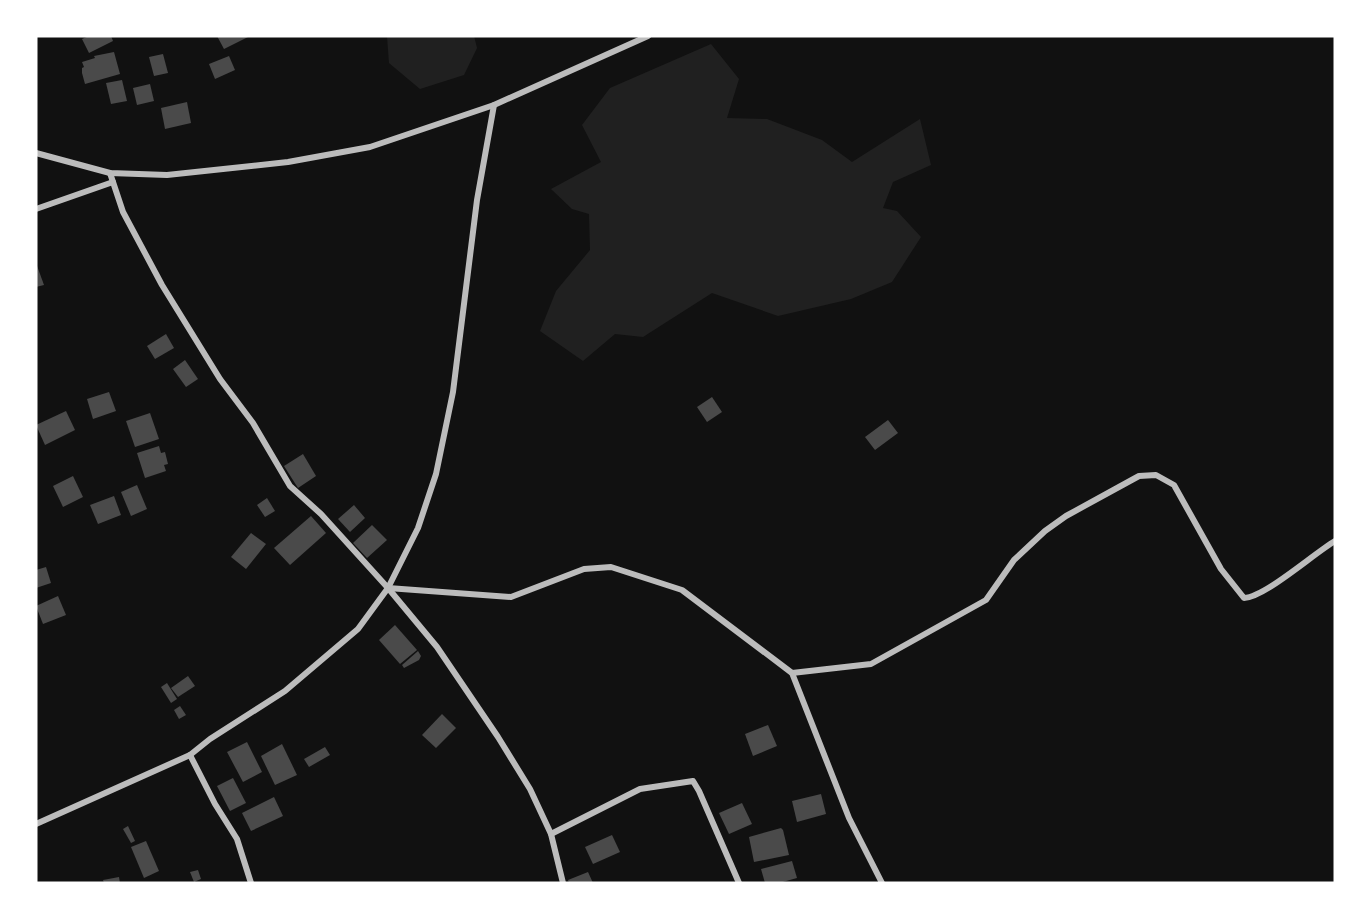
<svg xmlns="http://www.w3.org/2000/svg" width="1371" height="919" font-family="Signika,sans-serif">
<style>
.green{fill:#202020}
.building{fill:#4a4a4a}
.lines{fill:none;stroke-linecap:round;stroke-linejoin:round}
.minor{stroke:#bcbcbc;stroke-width:6}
</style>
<rect width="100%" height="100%" fill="#111"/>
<g class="green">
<polygon points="387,36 474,36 477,48 464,75 420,89 389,63"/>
<polygon points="711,44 739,79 727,118 767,119 822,140 852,162 920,119 931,165 893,182 883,208 897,211 921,237 892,282 851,299 778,316 712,293 643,337 615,334 583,361 540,331 556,291 590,250 589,214 572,209 551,189 601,162 582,125 610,88"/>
</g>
<g class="building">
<polygon points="89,36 111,36 113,41 89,53 82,39"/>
<polygon points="217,36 250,36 224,49"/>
<polygon points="114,52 120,74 85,84 82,73 82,68 84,67 82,62 95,58 94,56"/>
<polygon points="163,54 168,73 154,76 149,57"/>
<polygon points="229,56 235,70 215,79 209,64"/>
<polygon points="122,80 127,101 111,104 106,83"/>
<polygon points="150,84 154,101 137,105 133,88"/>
<polygon points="187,102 191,123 165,129 161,108"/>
<polygon points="36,263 44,285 36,287"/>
<polygon points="166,334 174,348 155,359 147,346"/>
<polygon points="185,360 198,379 186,387 173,369"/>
<polygon points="109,392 116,411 93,419 87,399"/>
<polygon points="712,397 722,412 707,422 697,407"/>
<polygon points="66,411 75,430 45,445 36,425"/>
<polygon points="150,413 159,439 135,447 126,421"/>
<polygon points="888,420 898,433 875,450 865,437"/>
<polygon points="159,446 161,453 165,452 168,464 164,465 166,471 145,478 137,453"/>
<polygon points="303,454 316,476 298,488 284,466"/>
<polygon points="73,476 83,497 63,507 53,486"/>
<polygon points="137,485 147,509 131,516 121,492"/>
<polygon points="114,496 121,515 98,524 90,505"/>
<polygon points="267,498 275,511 265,517 257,505"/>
<polygon points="354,505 365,518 350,532 338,519"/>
<polygon points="311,516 326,533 290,565 274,548"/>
<polygon points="372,525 387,540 367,558 353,543"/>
<polygon points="251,533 266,544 246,569 231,557"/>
<polygon points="46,567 51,583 36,588 36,570"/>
<polygon points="58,596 66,615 43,624 36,606"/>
<polygon points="395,625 417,650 400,664 379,640"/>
<polygon points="418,651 421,656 419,660 404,668 402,665"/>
<polygon points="188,676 195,686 178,697 171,688"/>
<polygon points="167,683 177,699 171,703 161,687"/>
<polygon points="180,706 186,715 179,719 174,710"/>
<polygon points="442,714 456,728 436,748 422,735"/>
<polygon points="768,725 777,746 753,756 745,734"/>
<polygon points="247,742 262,772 243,782 227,752"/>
<polygon points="282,744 297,775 275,785 261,756"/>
<polygon points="325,747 330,755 309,767 304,759"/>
<polygon points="233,778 246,803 230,811 217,786"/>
<polygon points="821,794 826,814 797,822 792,801"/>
<polygon points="274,797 283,816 251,831 242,813"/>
<polygon points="742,803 752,824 729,834 719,813"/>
<polygon points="128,826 135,841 131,843 123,829"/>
<polygon points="781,828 783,830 789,855 754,862 749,837"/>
<polygon points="612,835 620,852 593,864 585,847"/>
<polygon points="146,841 159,871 144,878 131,847"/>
<polygon points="792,861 797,878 779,883 765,883 761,869"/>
<polygon points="198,870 201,879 194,882 190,872"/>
<polygon points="588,872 593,883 569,883 568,880"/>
<polygon points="119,877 120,883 104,883 103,880"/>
</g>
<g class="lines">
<g class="minor">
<polyline points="36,153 110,173 167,175 288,162 370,147 494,105 648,36"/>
<polyline points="110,173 123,212 162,285 220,379 253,423 290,486 321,514 388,588 437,647 498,737 530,789 551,834 563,883"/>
<polyline points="36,209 113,182"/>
<polyline points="388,588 511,597 584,569 611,567 682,590 792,673 849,818 882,883"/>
<path d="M792 673 871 664 986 600 1014 560 1045 531 1066 516 1139 476 1156 475 1174 485 1221 569 1244 598C1265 597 1313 554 1335 541"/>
<polyline points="190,755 215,804 237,839 251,883"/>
<polyline points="36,824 190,755 210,739 285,691 358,629 388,588 418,528 436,474 453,392 477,200 494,105"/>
<polyline points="551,834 640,789 693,781 699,791 739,883"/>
</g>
</g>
<rect width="1371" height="919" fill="none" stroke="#ffffff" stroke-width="75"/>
</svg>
